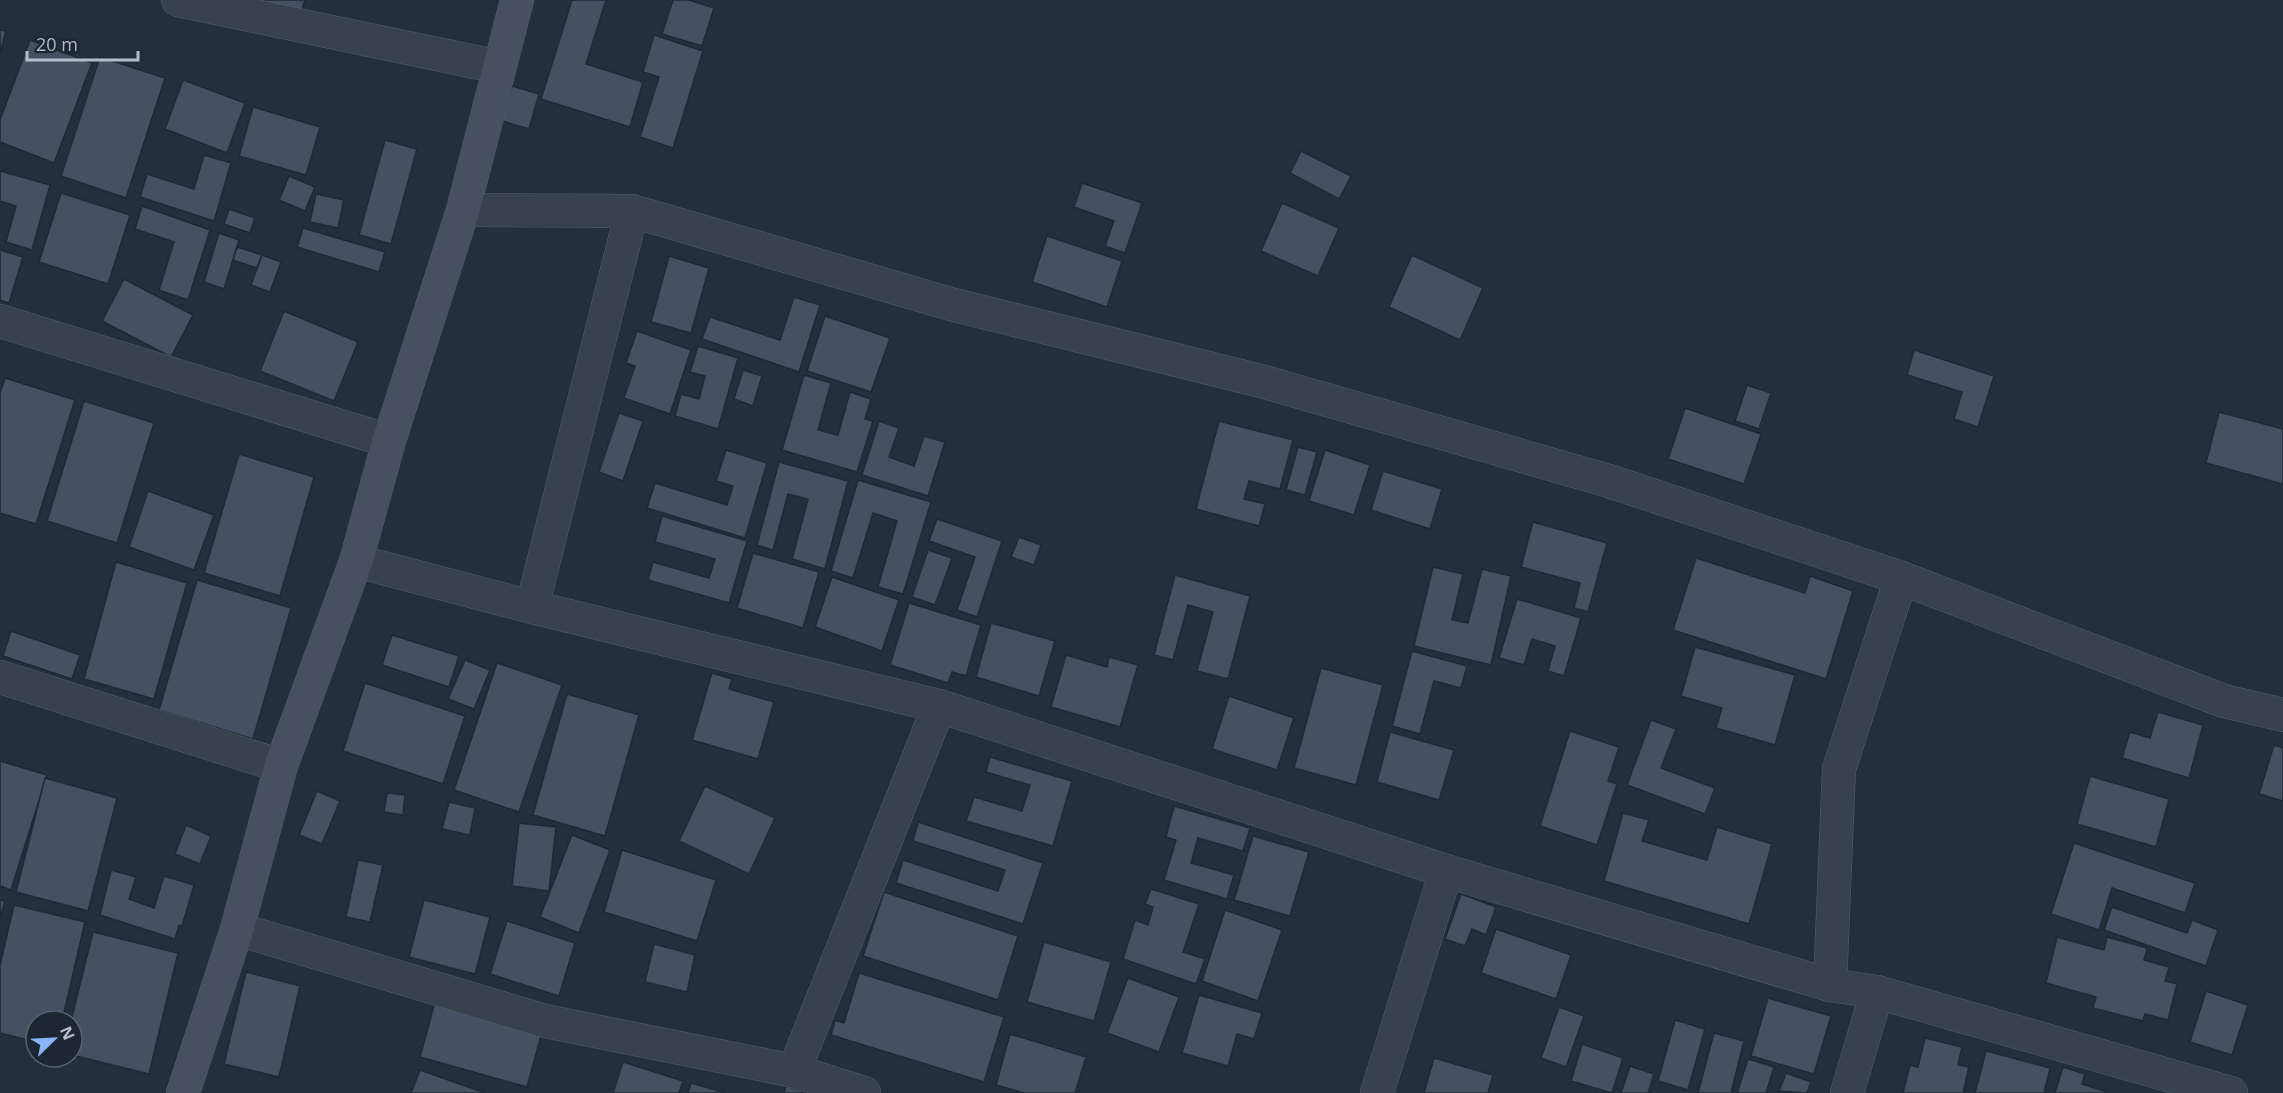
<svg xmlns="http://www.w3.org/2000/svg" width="2283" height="1093" font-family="'Open Sans',sans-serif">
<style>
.building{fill:#455162;stroke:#1f2835;stroke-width:1.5}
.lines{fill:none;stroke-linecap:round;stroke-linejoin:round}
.street-casing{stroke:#565f6c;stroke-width:34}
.secondary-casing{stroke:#565f6c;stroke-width:34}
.street{stroke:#38414e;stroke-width:33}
.secondary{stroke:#465061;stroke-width:33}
</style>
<rect width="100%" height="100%" fill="#242f3e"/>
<g class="building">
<polygon points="248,0 305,0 300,16"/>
<polygon points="572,0 606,0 586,64 643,82 630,127 541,99"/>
<polygon points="673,0 689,0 714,8 702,46 662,34"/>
<polygon points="0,30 6,31 0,53"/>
<polygon points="654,35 703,51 673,148 640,137 659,77 643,72"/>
<polygon points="30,40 92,63 54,163 0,142 0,120"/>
<polygon points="100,57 165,78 126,198 61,176"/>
<polygon points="183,80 245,103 227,153 165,129"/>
<polygon points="512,86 539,94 529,129 502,121"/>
<polygon points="253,107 320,127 306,175 239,156"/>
<polygon points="385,140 417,149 391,244 359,235"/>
<polygon points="1301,151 1351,176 1339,199 1290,173"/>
<polygon points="204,155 231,163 214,221 140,197 147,174 194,189"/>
<polygon points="0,171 50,185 32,250 6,242 16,206 0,201"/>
<polygon points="289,176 315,187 305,211 279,200"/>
<polygon points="1082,183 1142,203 1125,253 1105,246 1114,221 1074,207"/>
<polygon points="61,193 130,215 108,284 39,262"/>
<polygon points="316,194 344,200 338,228 310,222"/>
<polygon points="1282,203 1339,228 1318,276 1261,251"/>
<polygon points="142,206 210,230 188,300 159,290 174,242 135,229"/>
<polygon points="229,209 255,218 250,233 224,224"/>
<polygon points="303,228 385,252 379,272 297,247"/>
<polygon points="219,233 239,240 224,289 204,282"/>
<polygon points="1047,236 1122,261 1107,307 1032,282"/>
<polygon points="237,247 262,255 257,268 233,260"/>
<polygon points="0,250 23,257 9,303 0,300"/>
<polygon points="262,255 281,262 270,292 251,285"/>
<polygon points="1412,255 1483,288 1460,340 1389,307"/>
<polygon points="669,256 709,268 691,333 651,322"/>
<polygon points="124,279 193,315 171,357 102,321"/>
<polygon points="794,297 820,305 799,372 702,339 710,317 780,340"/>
<polygon points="284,311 358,342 334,401 260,371"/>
<polygon points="825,316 890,338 871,392 807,371"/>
<polygon points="637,331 691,350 670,414 624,398 635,366 626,363"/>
<polygon points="698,346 738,358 718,429 675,416 681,394 699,399 705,376 690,372"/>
<polygon points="1914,350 1994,376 1978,427 1954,419 1962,392 1907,375"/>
<polygon points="743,370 762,376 753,406 734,399"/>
<polygon points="804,375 831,383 818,430 838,435 850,392 871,399 865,419 873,421 857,472 782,450"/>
<polygon points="5,378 75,400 36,524 0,513 0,393"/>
<polygon points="1747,385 1771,393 1759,429 1735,421"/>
<polygon points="84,401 154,423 117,543 47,521"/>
<polygon points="1685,408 1761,434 1744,484 1668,459"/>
<polygon points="2219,412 2283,429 2283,484 2206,463"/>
<polygon points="619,413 643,421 623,481 599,472"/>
<polygon points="879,421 899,428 889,457 914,466 924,436 945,442 928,496 862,475"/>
<polygon points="1219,421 1293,440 1280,489 1249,481 1244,499 1265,504 1259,526 1196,509"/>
<polygon points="1298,447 1317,452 1305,495 1286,490"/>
<polygon points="726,450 767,463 745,538 647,508 655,483 727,505 733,486 716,481"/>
<polygon points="1325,450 1370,465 1354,515 1309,501"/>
<polygon points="239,454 314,477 280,596 204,573"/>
<polygon points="779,462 848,481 825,569 792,559 808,499 788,494 773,550 757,545"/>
<polygon points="1383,471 1442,489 1430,529 1371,510"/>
<polygon points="858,480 931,502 903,594 878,587 897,521 873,513 853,578 831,571"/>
<polygon points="148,491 214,515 194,570 129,547"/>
<polygon points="662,516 747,541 729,603 648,580 653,562 709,578 715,559 655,542"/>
<polygon points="937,519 1002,541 977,617 957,610 975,557 929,541"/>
<polygon points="1533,522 1607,543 1588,612 1574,608 1580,583 1521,567"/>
<polygon points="1019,537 1041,545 1034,565 1011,557"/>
<polygon points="928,550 952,558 935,605 912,597"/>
<polygon points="753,553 819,572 803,628 737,608"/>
<polygon points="1696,558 1805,593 1810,576 1853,591 1826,679 1673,630"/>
<polygon points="116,562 187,583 154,699 84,679"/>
<polygon points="1433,567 1463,574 1452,620 1468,623 1482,569 1511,576 1491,665 1414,646"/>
<polygon points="1175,575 1250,596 1228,679 1197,671 1213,612 1188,605 1173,660 1154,655"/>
<polygon points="832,577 899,600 882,651 815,627"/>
<polygon points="197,580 291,608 253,739 159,710"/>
<polygon points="1517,599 1581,618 1564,676 1548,671 1555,646 1532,639 1524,665 1499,658"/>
<polygon points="909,603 981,625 966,676 952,672 948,683 890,665"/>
<polygon points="991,623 1055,641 1039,696 976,677"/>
<polygon points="11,631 80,655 72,679 3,656"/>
<polygon points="392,635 459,656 449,687 382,665"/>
<polygon points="1695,647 1795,675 1775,745 1716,728 1722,708 1681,696"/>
<polygon points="1412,651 1467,666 1461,688 1434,681 1420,734 1392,726"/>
<polygon points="1066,655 1107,667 1109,657 1138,665 1120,727 1051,707"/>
<polygon points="465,660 490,670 474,709 448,699"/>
<polygon points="497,663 562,685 519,812 454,790"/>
<polygon points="1321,668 1383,685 1356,785 1294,768"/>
<polygon points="712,673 732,679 729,689 774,702 758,759 692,740"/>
<polygon points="365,683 465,716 443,784 343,751"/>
<polygon points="567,694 639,715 605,836 533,815"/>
<polygon points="1229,696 1294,718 1277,770 1212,749"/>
<polygon points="2158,712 2203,725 2189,778 2122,758 2130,732 2150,738"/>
<polygon points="1651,720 1676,729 1661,768 1715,788 1705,814 1627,785"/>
<polygon points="1570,731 1619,747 1608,781 1617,784 1597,845 1540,826"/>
<polygon points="1390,732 1454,750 1439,800 1377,782"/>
<polygon points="2274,745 2283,748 2283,801 2259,794"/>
<polygon points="990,757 1072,781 1053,846 966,821 974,797 1022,811 1030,785 986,772"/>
<polygon points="0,761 47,775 11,890 0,886"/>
<polygon points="2090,776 2169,799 2156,847 2077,824"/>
<polygon points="45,778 117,798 88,911 16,892"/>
<polygon points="705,786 775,818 749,874 679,841"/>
<polygon points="317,791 340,801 322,844 299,835"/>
<polygon points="387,793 405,795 403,815 384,812"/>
<polygon points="449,802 475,808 470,835 442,829"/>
<polygon points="1174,806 1250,828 1243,851 1198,838 1191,863 1234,875 1227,899 1164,880 1176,840 1166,837"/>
<polygon points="1623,813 1649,820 1642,841 1707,860 1717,827 1772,844 1749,924 1604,881"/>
<polygon points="918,822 1043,863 1023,924 896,883 903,860 998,891 1005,870 913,841"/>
<polygon points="519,823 556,827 549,891 512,886"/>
<polygon points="186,825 211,836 200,864 175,854"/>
<polygon points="572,835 610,850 579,933 540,917"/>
<polygon points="1253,836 1309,852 1290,916 1234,900"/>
<polygon points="2074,843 2195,883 2185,913 2112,888 2099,930 2051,914"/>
<polygon points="622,850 716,880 697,941 604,912"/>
<polygon points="358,860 383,865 370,922 346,917"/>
<polygon points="111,870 136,877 129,899 154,908 164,876 194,885 182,926 179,925 175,939 100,915"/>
<polygon points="1151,889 1199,904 1183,952 1205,959 1196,984 1123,959 1135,920 1148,925 1153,907 1145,904"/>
<polygon points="884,892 1018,936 998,1000 863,956"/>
<polygon points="1461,894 1496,907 1486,935 1472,929 1465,946 1445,939"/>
<polygon points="0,900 5,901 0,918"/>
<polygon points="424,900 490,917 475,974 409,957"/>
<polygon points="14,905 85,922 62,1021 36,1021 36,1042 0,1033 0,965"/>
<polygon points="2112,907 2187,933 2192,920 2218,930 2206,966 2104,930"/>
<polygon points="1225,910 1282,930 1258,1001 1202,981"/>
<polygon points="507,921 575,943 559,996 490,974"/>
<polygon points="1496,929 1571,955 1556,999 1481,973"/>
<polygon points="93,932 178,953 149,1074 72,1055 71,1021"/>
<polygon points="2057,937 2104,950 2107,937 2147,948 2144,960 2169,967 2165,981 2177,984 2168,1020 2145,1014 2143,1021 2093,1008 2096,997 2046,983"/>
<polygon points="1044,942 1111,962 1094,1021 1027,1002"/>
<polygon points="654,944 695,955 687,992 645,982"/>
<polygon points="246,972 300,986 279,1077 224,1064"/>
<polygon points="859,973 1004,1017 984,1082 831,1035 835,1020 844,1023"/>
<polygon points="1128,978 1179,997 1159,1052 1107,1033"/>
<polygon points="438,991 545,1021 527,1087 420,1057"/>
<polygon points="2206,991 2248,1005 2232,1055 2190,1042"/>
<polygon points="1199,995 1262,1013 1254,1039 1237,1034 1228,1066 1182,1053"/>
<polygon points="1768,998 1831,1016 1814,1074 1751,1056"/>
<polygon points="1559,1007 1584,1016 1566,1067 1541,1058"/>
<polygon points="1675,1020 1705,1029 1688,1090 1658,1081"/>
<polygon points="1714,1033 1744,1041 1731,1093 1698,1093"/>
<polygon points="1010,1034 1086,1057 1075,1093 1024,1093 996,1085"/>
<polygon points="1925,1038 1962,1047 1958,1065 1969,1067 1963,1093 1903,1093 1910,1065 1918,1067"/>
<polygon points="1582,1044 1623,1058 1612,1093 1571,1081"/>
<polygon points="1986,1051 2050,1068 2044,1093 1975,1093"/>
<polygon points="1434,1058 1493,1075 1488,1093 1424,1093"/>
<polygon points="1748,1059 1774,1067 1766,1093 1737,1093"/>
<polygon points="623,1062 683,1081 679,1093 613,1093"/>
<polygon points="1630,1066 1654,1074 1648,1093 1621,1093"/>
<polygon points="2063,1067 2085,1074 2082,1084 2110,1093 2055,1093"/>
<polygon points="420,1070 485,1093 411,1093"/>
<polygon points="1786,1073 1811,1082 1807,1093 1779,1091"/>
<polygon points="691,1083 725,1093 688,1093"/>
<polygon points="786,1086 808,1093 784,1093"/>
</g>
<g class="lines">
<g class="street-casing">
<g id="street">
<polyline points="178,0 499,67"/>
<polyline points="463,210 632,211 954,305 1261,381 1609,481 1901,578 2224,701 2283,715"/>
<polyline points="0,321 389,441"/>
<polyline points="356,561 532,607 939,706 1446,871 1830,985 1877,992 2231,1093"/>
<polyline points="532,607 632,211"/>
<polyline points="0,677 281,766"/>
<polyline points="237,929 545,1021 794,1071 864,1093"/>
<polyline points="1830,985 1839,769 1901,578"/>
<polyline points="794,1071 939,706"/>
<polyline points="1377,1093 1446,871"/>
<polyline points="1847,1093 1877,992"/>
</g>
</g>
<g class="secondary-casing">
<polyline id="secondary" points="183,1093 237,929 281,766 356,561 389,441 463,210 517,0"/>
</g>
<use href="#street" class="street"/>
<use href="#secondary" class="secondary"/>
</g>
<g transform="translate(54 1039) rotate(66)"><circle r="28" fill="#1d2633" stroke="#59626f" stroke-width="1.5"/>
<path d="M0-4.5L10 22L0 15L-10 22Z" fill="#8ab4f8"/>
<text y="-9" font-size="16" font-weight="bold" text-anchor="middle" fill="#b4bcc9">N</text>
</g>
<path d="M27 51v9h111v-9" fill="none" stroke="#b4bcc9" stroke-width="3"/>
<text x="36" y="51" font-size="18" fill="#b4bcc9" stroke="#1d2633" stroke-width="4.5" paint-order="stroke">20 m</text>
</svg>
